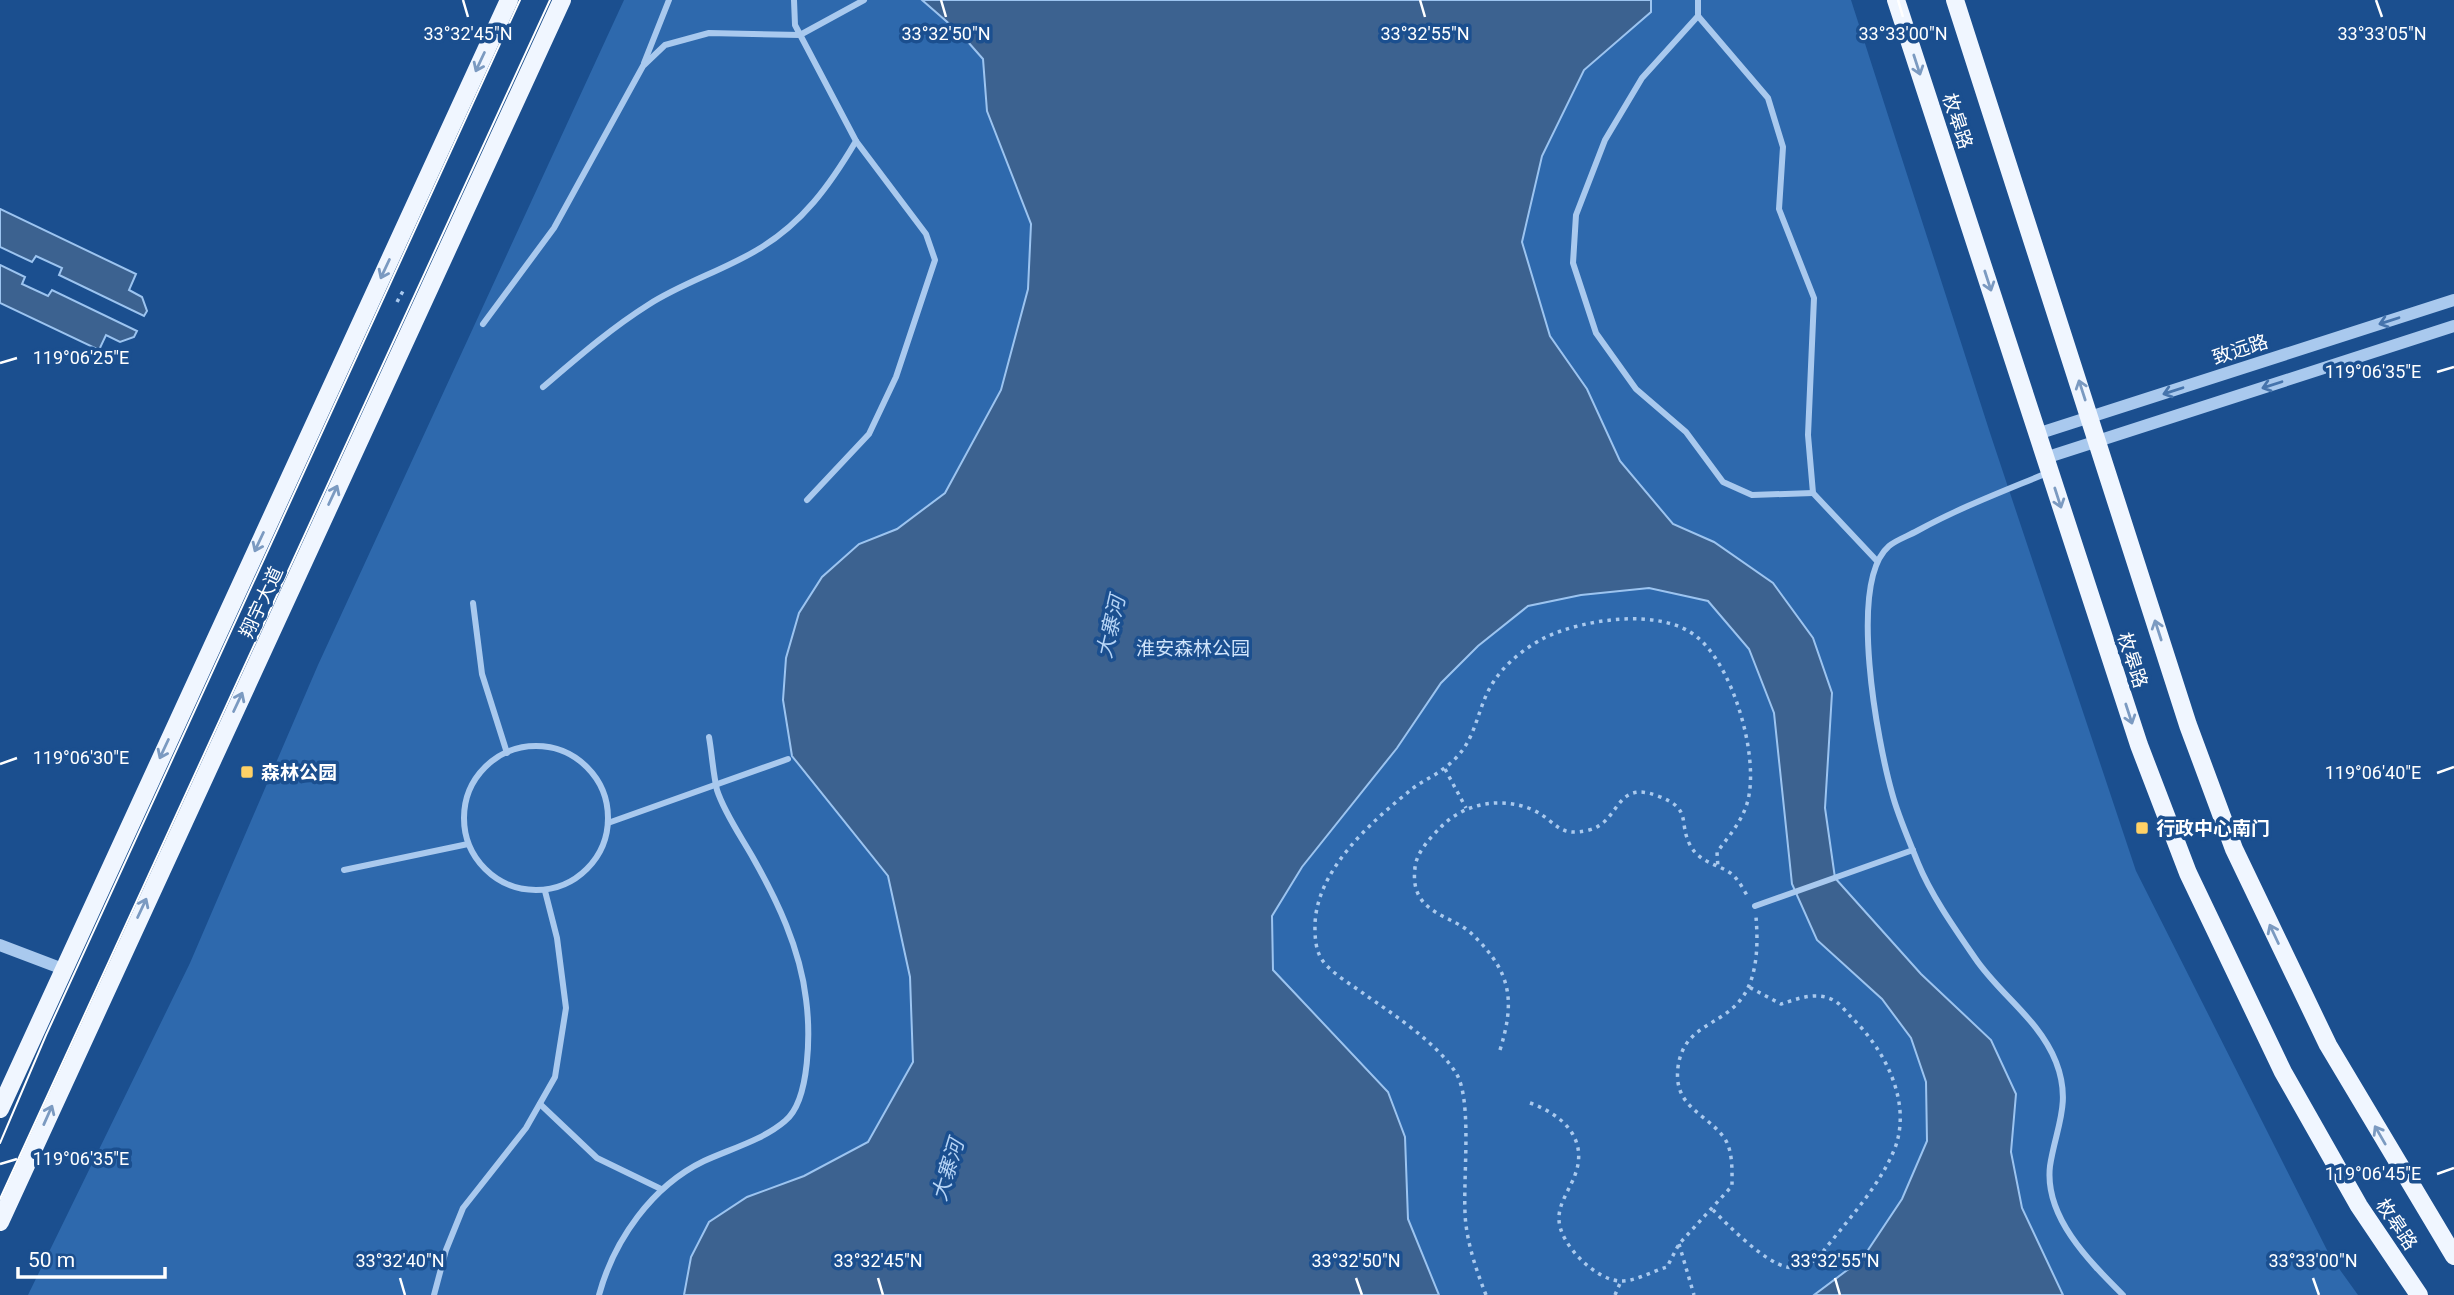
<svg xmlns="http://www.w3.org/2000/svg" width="2454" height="1295" font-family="Roboto,'Noto Sans SC',sans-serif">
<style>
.green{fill:#2e69ad}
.water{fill:#3c6290;stroke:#9cc4f0;stroke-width:2}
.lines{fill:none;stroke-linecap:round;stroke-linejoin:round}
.path{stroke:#a9c9ee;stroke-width:3.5;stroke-dasharray:3.5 5;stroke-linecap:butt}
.pedestrian{stroke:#a9c9ee;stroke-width:6}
.tertiary{stroke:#a9c9ee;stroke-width:12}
.primary{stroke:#f0f6ff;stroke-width:18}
.tram{stroke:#fff;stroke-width:2}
.oneway{stroke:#7b9ac1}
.oneway2{stroke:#4674ac}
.ticks{fill:none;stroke:#fff;stroke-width:2.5}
.poi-dot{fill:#ffd166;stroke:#1b4f8f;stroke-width:2.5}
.labels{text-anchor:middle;stroke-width:7;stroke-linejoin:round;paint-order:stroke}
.street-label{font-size:19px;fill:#fff;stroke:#1b4f8f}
.park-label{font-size:19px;fill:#cfe3fa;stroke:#1b4f8f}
.poi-label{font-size:19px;font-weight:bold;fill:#fff;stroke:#1b4f8f;text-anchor:start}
.water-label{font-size:21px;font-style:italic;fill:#b5d3f5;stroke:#1b4f8f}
.ticks-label{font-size:18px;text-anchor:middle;fill:#fff;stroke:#1b4f8f;stroke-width:7;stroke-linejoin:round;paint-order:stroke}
</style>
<rect width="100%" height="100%" fill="#1b4f8f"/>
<polygon class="green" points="624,0 1851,0 1991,436 2136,871 2330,1256 2358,1295 28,1295 190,963 318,665"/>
<g class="water">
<polygon points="922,0 1651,0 1651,12 1584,70 1542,156 1522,242 1550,336 1587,389 1620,461 1673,524 1714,542 1773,583 1813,638 1832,693 1825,808 1835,878 1921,974 1991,1040 2016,1094 2011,1152 2022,1208 2063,1295 1814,1295 1862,1259 1902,1199 1927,1141 1926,1082 1911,1038 1882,999 1817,940 1792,884 1774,713 1749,649 1708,601 1649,588 1581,595 1528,606 1478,646 1441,683 1397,748 1302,867 1272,916 1273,970 1388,1092 1405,1137 1408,1219 1439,1295 684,1295 691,1257 709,1222 747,1197 804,1176 868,1142 913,1062 910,977 888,876 792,756 783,700 786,658 799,613 822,577 859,544 897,529 945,493 1001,390 1028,289 1031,224 987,111 983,59 961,34"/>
<polygon points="0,209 136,274 129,290 142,297 147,311 144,316 59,275 62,268 36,256 32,262 0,247"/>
<polygon points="0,265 25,277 22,284 48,296 52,290 137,331 134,337 120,342 106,335 99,350 0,303"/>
</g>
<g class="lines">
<g class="path">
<polyline points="397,302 403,291"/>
<polyline points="1445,769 1466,808"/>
<path d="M1500 1050C1515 1001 1512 973 1473 935 1453 914 1409 915 1415 868 1416 853 1430 838 1440 828 1463 803 1502 796 1533 810 1557 821 1557 838 1589 830 1621 822 1614 779 1658 796 1693 809 1678 822 1690 845 1700 864 1720 864 1733 875 1739 881 1744 890 1748 897"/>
<path d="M1530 1103C1561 1114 1589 1138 1575 1175 1570 1189 1558 1204 1559 1220 1560 1245 1596 1280 1620 1281 1634 1282 1653 1271 1667 1267L1679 1244 1732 1186C1732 1171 1733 1152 1725 1139 1706 1112 1673 1108 1678 1067 1684 1023 1723 1027 1744 995 1758 973 1758 942 1756 917"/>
<path d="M1713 1210C1730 1227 1764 1262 1787 1267 1799 1270 1809 1264 1818 1258 1844 1224 1879 1188 1895 1148 1912 1102 1885 1050 1852 1018 1846 1012 1840 1003 1833 1000 1816 991 1797 999 1781 1004L1747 986"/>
<polyline points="1679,1244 1694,1295"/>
<path d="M1486 1295C1477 1272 1469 1249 1466 1225 1461 1189 1474 1102 1456 1073 1437 1043 1393 1014 1364 994 1351 984 1325 970 1319 954 1316 948 1315 937 1315 930 1313 872 1371 822 1412 789 1422 781 1433 777 1443 769 1479 744 1474 711 1494 681 1506 663 1525 648 1544 638 1583 619 1661 607 1697 637 1733 666 1759 755 1748 800 1743 820 1729 836 1717 852L1718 868"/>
<polyline points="1615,1295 1621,1281"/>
</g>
<g class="pedestrian">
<polyline points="1698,0 1698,16 1768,98 1783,147 1779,209 1814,298 1808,435 1813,493 1877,561"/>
<polyline points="1698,16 1642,78 1605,140 1576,215 1573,263 1596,333 1636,389 1686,432 1723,482 1752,495 1813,493"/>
<polyline points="644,63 669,0"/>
<polyline points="483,324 554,228 643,66 665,45 709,33 800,35 864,0"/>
<path d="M543 387C577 358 610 329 648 305 682 283 722 271 757 250 802 224 830 185 856 141L795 25 794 0"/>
<path d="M2047 473C2004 491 1959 508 1917 531 1908 536 1896 540 1889 546 1847 582 1878 744 1892 793 1898 816 1909 840 1918 863 1931 895 1955 929 1975 958 2000 995 2039 1019 2056 1062 2072 1103 2056 1127 2050 1166 2044 1217 2090 1262 2123 1295"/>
<polyline points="807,500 869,434 896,377 935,260 926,234 856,141"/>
<polyline points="473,603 482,674 507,753"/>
<circle cx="536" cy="818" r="72"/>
<polyline points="608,823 788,759"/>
<polyline points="344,870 468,844"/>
<polyline points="1755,906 1913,850"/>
<polyline points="540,1104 597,1158 661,1189"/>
<polyline points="434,1295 446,1250 463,1208 526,1128 555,1077 566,1008 557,938 545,891"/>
<path d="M599 1295C614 1240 652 1186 704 1161 730 1149 763 1140 785 1121 811 1100 810 1029 806 999 800 948 777 900 752 856 740 835 724 812 717 790 713 773 712 754 709 737"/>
</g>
<g class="tertiary">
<polyline points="2037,434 2454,300"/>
<polyline points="2045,458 2454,326"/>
<polyline points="0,945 63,969"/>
</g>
<g class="primary">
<polyline points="1896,0 2139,745 2188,873 2283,1072 2359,1206 2419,1295"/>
<polyline points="1955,0 2188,725 2234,849 2328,1045 2454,1256"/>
<polyline points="0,1109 509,0"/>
<polyline points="0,1222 562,0"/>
</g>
<g class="tram">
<polyline points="0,1143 46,1035 520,0"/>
<polyline points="0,1199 550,0"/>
</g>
</g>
<defs><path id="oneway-shaft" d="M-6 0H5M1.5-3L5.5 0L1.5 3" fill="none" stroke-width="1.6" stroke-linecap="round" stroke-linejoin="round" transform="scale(1.75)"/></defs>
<g class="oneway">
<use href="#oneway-shaft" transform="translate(480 62) rotate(115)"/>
<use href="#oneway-shaft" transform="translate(1917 65) rotate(72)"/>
<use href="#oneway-shaft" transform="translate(385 269) rotate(115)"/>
<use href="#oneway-shaft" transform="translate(1988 281) rotate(72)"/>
<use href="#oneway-shaft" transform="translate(2082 390) rotate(-108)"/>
<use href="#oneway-shaft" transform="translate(333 495) rotate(-65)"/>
<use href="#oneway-shaft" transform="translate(2058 498) rotate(72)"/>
<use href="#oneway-shaft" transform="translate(259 542) rotate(115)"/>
<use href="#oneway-shaft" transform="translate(2158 630) rotate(-108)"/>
<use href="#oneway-shaft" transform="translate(238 702) rotate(-65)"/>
<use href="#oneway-shaft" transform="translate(2129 714) rotate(72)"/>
<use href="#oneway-shaft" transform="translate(164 749) rotate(115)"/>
<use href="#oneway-shaft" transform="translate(142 908) rotate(-65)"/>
<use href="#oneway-shaft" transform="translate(2274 934) rotate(-115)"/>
<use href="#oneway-shaft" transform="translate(48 1115) rotate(-66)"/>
<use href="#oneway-shaft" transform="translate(2380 1135) rotate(-120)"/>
</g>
<g class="oneway2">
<use href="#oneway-shaft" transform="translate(2389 321) rotate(162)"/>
<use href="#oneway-shaft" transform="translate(2272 385) rotate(162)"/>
<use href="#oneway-shaft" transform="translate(2173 391) rotate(162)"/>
</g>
<path class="ticks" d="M463 0 468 17M941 0 946 17M1420 0 1425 17M1898 0 1903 17M2376 0 2382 17M0 363 17 358M2437 372 2454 367M0 764 17 758M2437 773 2454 767M0 1164 17 1159M2437 1174 2454 1168M400 1278 405 1295M878 1278 883 1295M1356 1278 1362 1295M1835 1278 1840 1295M2313 1278 2319 1295"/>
<g class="poi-dot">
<rect x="240" y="765" width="14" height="14" rx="3.5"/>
<rect x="2135" y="821" width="14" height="14" rx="3.5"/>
</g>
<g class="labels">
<g class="street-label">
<text transform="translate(1958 121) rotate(72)" y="7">枚皋路</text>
<text transform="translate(2240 349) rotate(-18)" y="7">致远路</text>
<text transform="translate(261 602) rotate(-65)" y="7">翔宇大道</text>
<text transform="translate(2133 660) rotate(72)" y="7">枚皋路</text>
<text transform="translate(2397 1224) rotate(56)" y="7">枚皋路</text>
</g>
<g class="park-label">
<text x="1193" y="655">淮安森林公园</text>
</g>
<g class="poi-label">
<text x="261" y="779">森林公园</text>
<text x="2156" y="835">行政中心南门</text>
</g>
<g class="water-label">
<text transform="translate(1111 627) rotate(-77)" y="7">大寨河</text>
<text transform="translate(948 1170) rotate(-73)" y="7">大寨河</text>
</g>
</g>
<g class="ticks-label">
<text x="468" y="40">33°32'45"N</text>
<text x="946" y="40">33°32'50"N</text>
<text x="1425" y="40">33°32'55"N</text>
<text x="1903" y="40">33°33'00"N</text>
<text x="2382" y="40">33°33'05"N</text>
<text x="81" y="364">119°06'25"E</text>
<text x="2373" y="378">119°06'35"E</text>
<text x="81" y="764">119°06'30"E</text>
<text x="2373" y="779">119°06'40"E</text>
<text x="81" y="1165">119°06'35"E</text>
<text x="2373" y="1180">119°06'45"E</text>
<text x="400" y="1267">33°32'40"N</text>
<text x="878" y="1267">33°32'45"N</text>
<text x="1356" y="1267">33°32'50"N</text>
<text x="1835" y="1267">33°32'55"N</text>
<text x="2313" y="1267">33°33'00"N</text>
</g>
<path d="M18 1267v10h147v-10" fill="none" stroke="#ffffff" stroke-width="3.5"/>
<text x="28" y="1267" font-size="21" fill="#ffffff" stroke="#1b4f8f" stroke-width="5" paint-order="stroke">50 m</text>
</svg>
